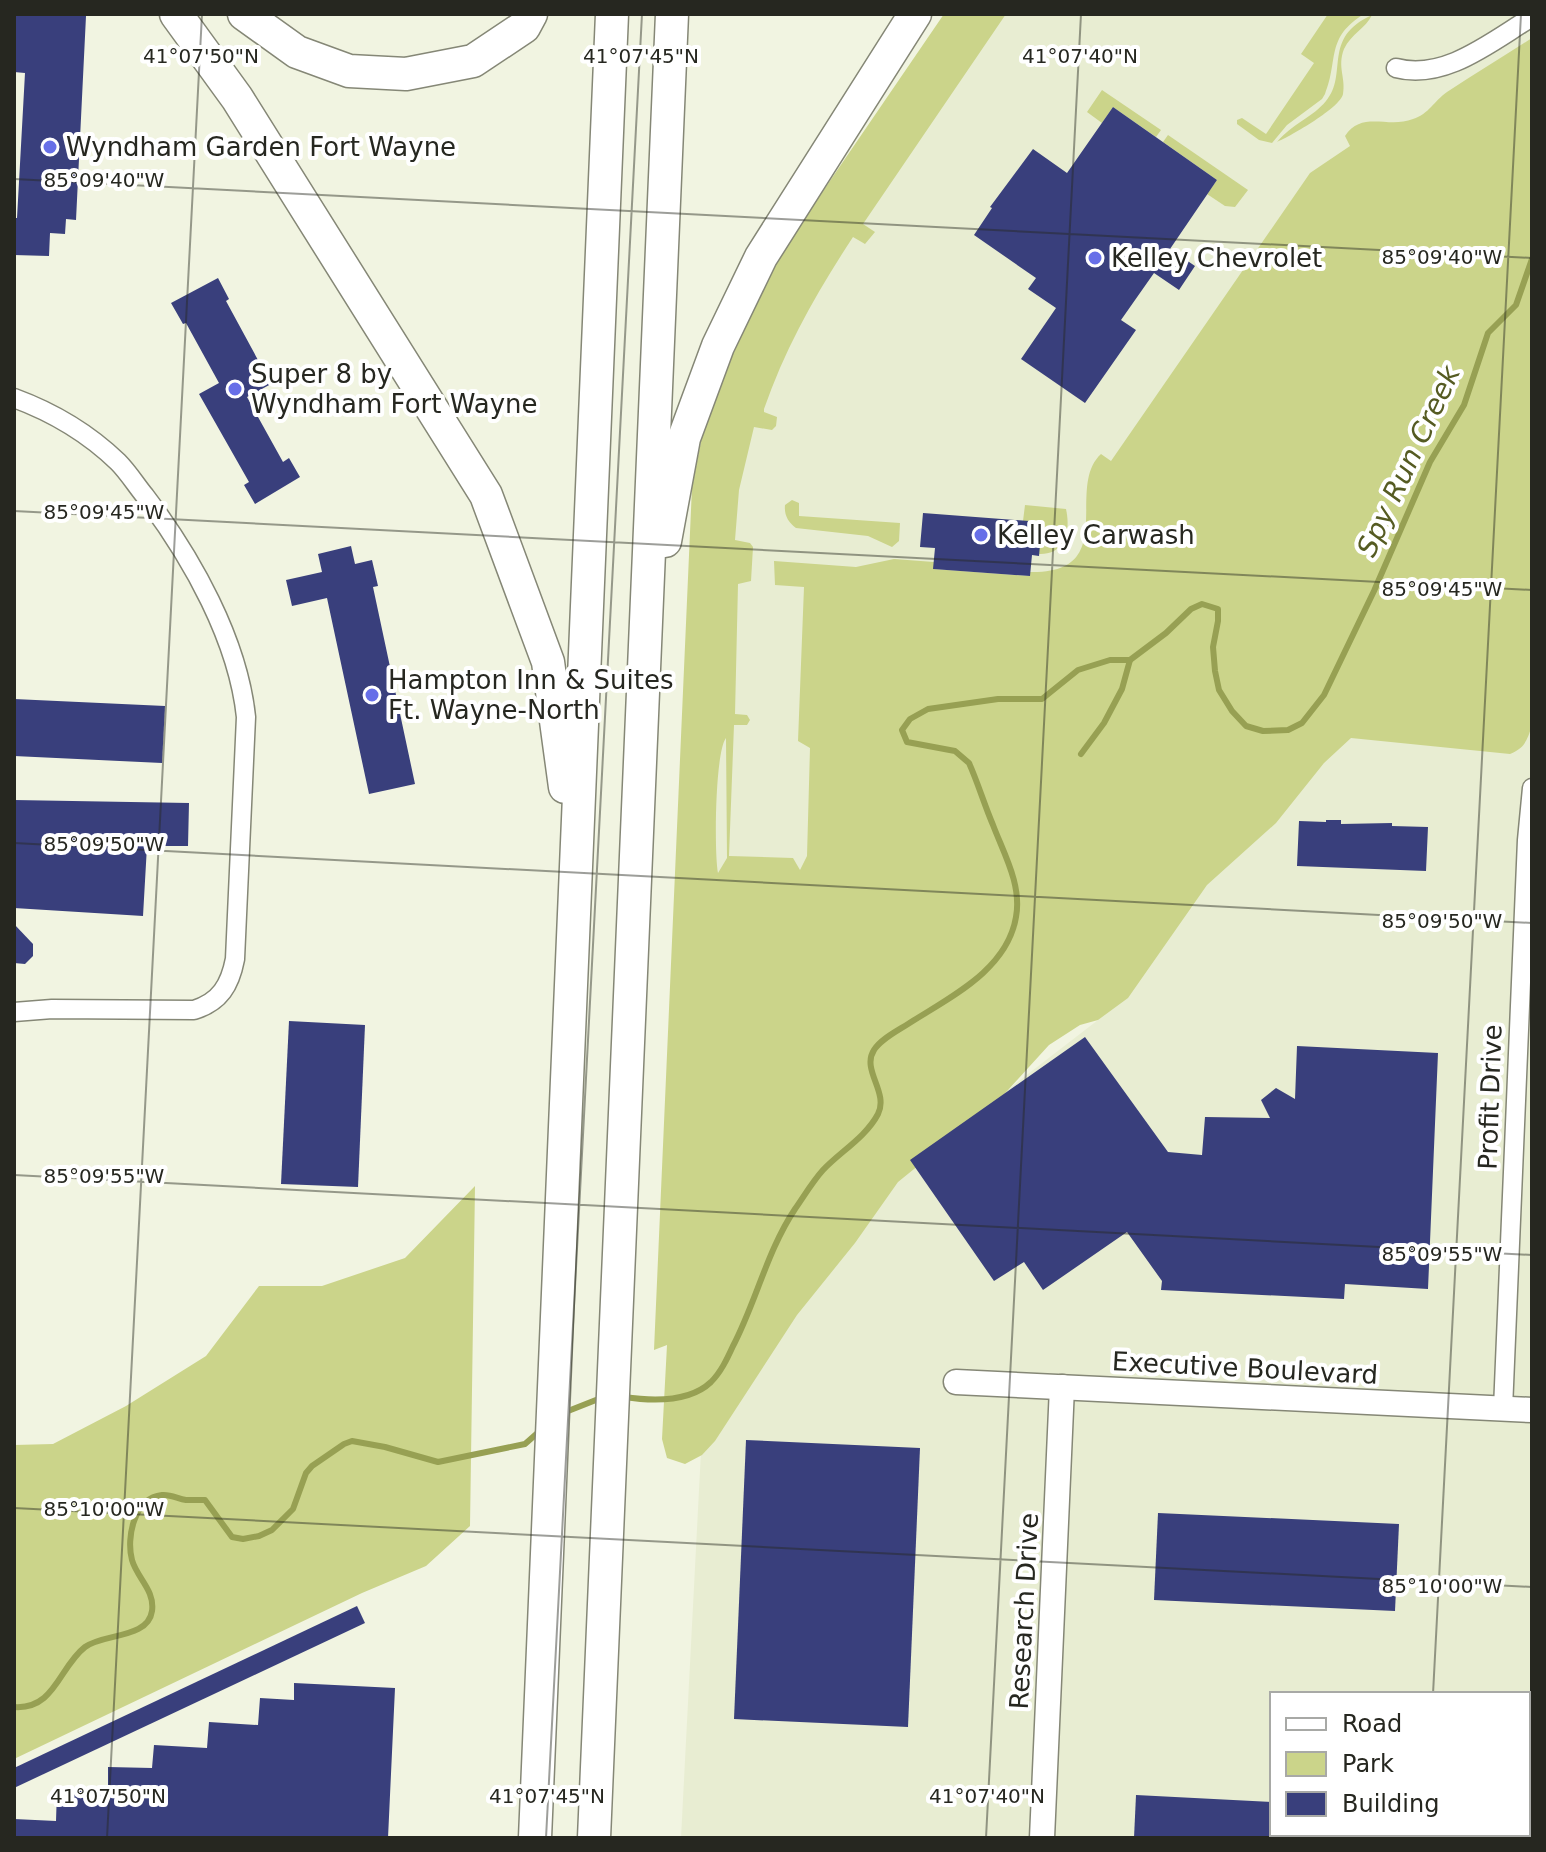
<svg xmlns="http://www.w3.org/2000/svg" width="1546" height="1852" font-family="'DejaVu Sans',sans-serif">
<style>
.built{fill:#e8edd2;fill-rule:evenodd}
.green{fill:#cbd48a;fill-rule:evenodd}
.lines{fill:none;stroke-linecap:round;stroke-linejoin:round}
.stream{stroke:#97a053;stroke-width:6}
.building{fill:#393f7c}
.street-casing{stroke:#858776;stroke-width:21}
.secondary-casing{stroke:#858776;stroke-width:27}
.highway-casing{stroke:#858776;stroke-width:35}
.street{stroke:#fff;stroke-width:18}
.secondary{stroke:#fff;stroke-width:24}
.highway{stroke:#fff;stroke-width:32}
.ticks{fill:none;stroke:#262720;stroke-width:2;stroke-opacity:0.45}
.poi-dot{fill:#676fe8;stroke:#fff;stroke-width:3}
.labels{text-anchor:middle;stroke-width:8;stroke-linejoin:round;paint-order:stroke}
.poi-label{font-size:26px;fill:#262720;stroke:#fff;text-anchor:start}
.street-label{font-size:26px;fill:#262720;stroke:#fff}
.water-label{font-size:28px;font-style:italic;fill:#555b22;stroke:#fff}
.ticks-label{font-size:20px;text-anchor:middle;fill:#262720;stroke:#fff;stroke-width:8;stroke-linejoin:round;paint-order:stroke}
</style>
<rect width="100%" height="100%" fill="#f1f4e1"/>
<path class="built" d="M965 14H1532V692L1520 731 1532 733V1838H681L703 1413 874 1193 1098 1020 1282 769 706 1308 714 468ZM1272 1694H1528V1834H1272Z"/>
<g class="green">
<path d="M944 14H1006L863 224 875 232 865 244 853 237C817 292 786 346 764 409V412L777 417 776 426 772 430 754 427 739 490 735 540 750 543 753 547 751 581 738 584 735 714 747 715 750 720 747 725H734L729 856 793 858 800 870 807 856 810 748 798 741 804 587 775 585 774 561 856 567 894 559 934 562V569L1029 576 1030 572C1121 574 1064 488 1101 454L1111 461 1310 173 1350 146 1345 136C1362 110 1388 129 1413 119 1429 114 1434 101 1447 92 1475 74 1504 56 1532 38V726C1527 740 1525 748 1510 754L1351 738 1324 763 1276 823 1207 885 1128 998 1098 1020 1080 1025 1049 1045 998 1101 898 1182 855 1243 797 1315 715 1441 702 1455 685 1464 667 1458 662 1439 667 1345 654 1350 692 487 705 421 718 377 769 270ZM726 738 727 858 718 873C714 852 715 752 726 738Z"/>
<path d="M1328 14H1364C1325 38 1339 60 1325 94L1322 99 1287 125 1272 143 1259 140 1237 124V120L1242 118 1266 134 1314 63 1301 54Z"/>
<path d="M1372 15C1366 28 1351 34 1344 49 1337 67 1346 78 1343 94 1341 107 1291 136 1277 142 1292 124 1313 117 1326 101 1349 74 1321 38 1372 15Z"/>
<polygon points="1102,90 1161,130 1156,137 1113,107 1102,123 1087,112"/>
<polygon points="1168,135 1248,190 1235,207 1225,206 1207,194 1217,180 1163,142"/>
<path d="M792 500 799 503V516L900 523 899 541 892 547 868 536 796 528C788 522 784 515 785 505Z"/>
<path d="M1025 505 1066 509C1071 531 1065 555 1039 554L1023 521Z"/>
<polygon points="475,1186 470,1526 426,1566 362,1593 14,1759 14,1445 53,1444 126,1406 206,1356 259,1286 322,1286 405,1258"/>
</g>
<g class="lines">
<g class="stream">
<polyline points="1081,754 1104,723 1122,689 1130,660 1166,633 1191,609 1202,604 1218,609 1218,621 1213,647 1215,671 1219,690 1232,711 1246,726 1263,731 1288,730 1302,723 1324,695 1374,591 1430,462 1464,405 1488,333 1516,305 1532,259"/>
<path d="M624 1397C651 1401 689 1403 711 1382 721 1372 727 1359 733 1346 756 1302 767 1251 795 1209 804 1196 813 1181 823 1170 840 1152 866 1137 878 1114 889 1092 861 1070 874 1050 881 1039 897 1031 908 1024 948 998 1007 971 1016 917 1022 885 1004 854 993 825 984 804 978 783 969 763L955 751 907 742 902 730 910 719 928 709 998 699H1042L1078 670 1110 660H1130"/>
<polyline points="563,1413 601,1398"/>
<path d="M14 1707C55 1710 59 1667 85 1647 104 1633 148 1639 152 1611 155 1590 137 1578 132 1560 126 1538 134 1498 162 1495 171 1494 178 1499 186 1500 192 1500 198 1500 205 1500L232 1537 243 1539 259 1536 272 1530 293 1509 306 1473 312 1466 344 1444 352 1441 385 1447 438 1462 525 1444 542 1429"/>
</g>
</g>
<g class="building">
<polygon points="14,14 86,16 76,220 66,219 65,234 50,233 49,256 14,255 14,218 17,218 25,73 14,72"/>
<polygon points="1113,107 1217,180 1170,249 1195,266 1179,290 1154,273 1121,320 1136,330 1085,403 1021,359 1056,308 1028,289 1036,278 974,235 992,208 990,207 1033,149 1067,173"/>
<polygon points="218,278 229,299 226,301 271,384 247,397 283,462 289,458 300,477 255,504 244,485 249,482 199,394 219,383 186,323 183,324 171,303"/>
<polygon points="923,513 1042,522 1039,556 1032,555 1030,576 933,569 935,548 920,547"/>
<polygon points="351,546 355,564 372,560 378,586 373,587 415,784 369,794 327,598 292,606 286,580 322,572 318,554"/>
<polygon points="14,699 165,706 162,763 14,756"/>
<polygon points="14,800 189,803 188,846 147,846 143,916 14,908"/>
<polygon points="1326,820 1341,820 1341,824 1392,823 1392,826 1428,827 1426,871 1297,866 1299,821 1326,822"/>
<polygon points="14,924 33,944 33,956 25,964 14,963"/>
<polygon points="289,1021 365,1025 358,1187 281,1184"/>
<polygon points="1085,1037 1168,1152 1202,1155 1205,1117 1270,1118 1261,1100 1276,1088 1295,1099 1297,1046 1438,1053 1428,1289 1345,1284 1344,1299 1161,1290 1162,1281 1127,1232 1043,1290 1024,1262 994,1281 910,1160"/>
<polygon points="746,1440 920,1448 908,1727 734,1719"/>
<polygon points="1158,1513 1399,1524 1395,1611 1154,1600"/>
<polygon points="357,1606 365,1623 14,1788 14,1768"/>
<polygon points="294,1683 395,1688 388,1838 14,1838 14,1819 56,1821 57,1790 108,1792 108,1767 152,1768 154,1745 207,1748 209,1722 258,1725 260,1698 294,1700"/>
<polygon points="1136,1795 1272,1802 1272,1838 1134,1838"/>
</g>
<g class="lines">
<g class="street-casing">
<g id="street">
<path d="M1396 68C1445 81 1492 41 1532 17"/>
<path d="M14 398C52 412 89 434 118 462 128 472 136 485 145 496 192 558 238 640 246 717L235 959C230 985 220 1002 194 1010L52 1009 14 1012"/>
<polyline points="1503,1409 1527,840 1532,788"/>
</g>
</g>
<g class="secondary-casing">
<g id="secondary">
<polyline points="956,1382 1532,1410"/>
<polyline points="1042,1838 1062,1387"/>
</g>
</g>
<g class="highway-casing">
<g id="highway">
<polyline points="176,14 237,98 486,495 548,662 565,787"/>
<polyline points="244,14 297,52 349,71 406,74 473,61 524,27 531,14"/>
<polyline points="665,541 684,438 718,346 761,257 915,14"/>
<polyline points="535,1838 612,14"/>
<polyline points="594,1838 672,14"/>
</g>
</g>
<use href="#street" class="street"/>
<use href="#secondary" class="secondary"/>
<use href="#highway" class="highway"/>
</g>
<path class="ticks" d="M14 179 1532 258M14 511 1532 590M14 843 1532 923M14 1175 1532 1255M14 1508 1532 1587M1433 1694 1521 14M107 1838 202 14M546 1838 642 14M986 1838 1081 14M1425 1838V1834"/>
<g class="poi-dot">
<circle cx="50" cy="147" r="8"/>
<circle cx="1095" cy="258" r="8"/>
<circle cx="235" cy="389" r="8"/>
<circle cx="981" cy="535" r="8"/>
<circle cx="372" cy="695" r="8"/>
</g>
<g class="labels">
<g class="poi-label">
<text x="66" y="156">Wyndham Garden Fort Wayne</text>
<text x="1111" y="267">Kelley Chevrolet</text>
<text x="251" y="383">Super 8 by<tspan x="251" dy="30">Wyndham Fort Wayne</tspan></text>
<text x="997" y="544">Kelley Carwash</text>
<text x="388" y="689">Hampton Inn &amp; Suites<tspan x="388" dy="30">Ft. Wayne-North</tspan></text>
</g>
<g class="street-label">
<text transform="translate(1490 1097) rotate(-88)" y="9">Profit Drive</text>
<text transform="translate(1245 1368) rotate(3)" y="9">Executive Boulevard</text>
<text transform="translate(1024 1611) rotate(-87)" y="9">Research Drive</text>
</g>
<g class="water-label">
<text transform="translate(1408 461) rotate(-65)" y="10">Spy Run Creek</text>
</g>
</g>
<g class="ticks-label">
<text x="201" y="63">41°07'50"N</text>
<text x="1080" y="63">41°07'40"N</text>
<text x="641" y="63">41°07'45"N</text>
<text x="104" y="187">85°09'40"W</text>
<text x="1442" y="264">85°09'40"W</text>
<text x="104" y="519">85°09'45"W</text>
<text x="1442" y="596">85°09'45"W</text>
<text x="104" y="851">85°09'50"W</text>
<text x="1442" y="928">85°09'50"W</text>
<text x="104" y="1183">85°09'55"W</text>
<text x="1442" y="1261">85°09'55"W</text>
<text x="104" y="1516">85°10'00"W</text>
<text x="1442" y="1593">85°10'00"W</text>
<text x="108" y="1803">41°07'50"N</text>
<text x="547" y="1803">41°07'45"N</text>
<text x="987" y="1803">41°07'40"N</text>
</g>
<rect width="1546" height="1852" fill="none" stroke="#262720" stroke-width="32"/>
<rect x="1270" y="1692" width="260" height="144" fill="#ffffff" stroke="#a8a9a6" stroke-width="2"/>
<rect x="1286" y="1718" width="40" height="12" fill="#ffffff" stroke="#a8a9a6" stroke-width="2"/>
<text x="1342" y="1732" font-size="24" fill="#262720">Road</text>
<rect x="1286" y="1752" width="40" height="24" fill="#cbd48a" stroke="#a8a9a6" stroke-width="2"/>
<text x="1342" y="1772" font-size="24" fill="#262720">Park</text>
<rect x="1286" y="1792" width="40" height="24" fill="#393f7c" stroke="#a8a9a6" stroke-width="2"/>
<text x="1342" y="1812" font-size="24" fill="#262720">Building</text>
</svg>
